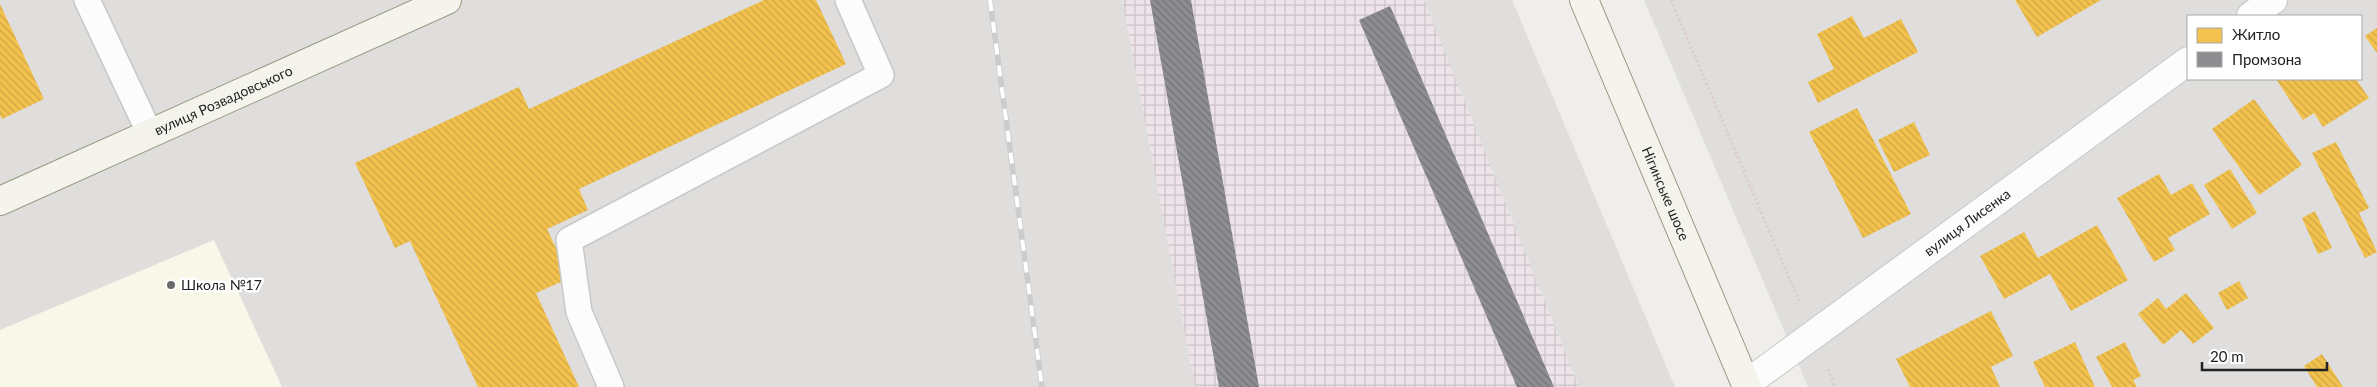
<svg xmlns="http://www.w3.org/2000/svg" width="2377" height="387" font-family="Lato,sans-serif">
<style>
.residential{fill:#dfdedc;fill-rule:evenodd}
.industrial{fill:url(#industrial-grid)}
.education{fill:#f8f7e8}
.homes{fill:url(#homes-back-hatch)}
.industry{fill:url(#industry-back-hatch)}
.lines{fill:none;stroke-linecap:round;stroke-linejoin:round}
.lane-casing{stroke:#c9c8c7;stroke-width:28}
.street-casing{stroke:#c9c8c7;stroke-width:30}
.secondary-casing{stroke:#999a82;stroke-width:30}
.path{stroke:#dccecd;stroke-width:3;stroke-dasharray:2.5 2.5;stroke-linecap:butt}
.lane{stroke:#fdfcfc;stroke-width:25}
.street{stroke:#fdfcfc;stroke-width:28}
.secondary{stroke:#f4f4ed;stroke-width:28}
.rail-casing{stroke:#ccc;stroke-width:5.5}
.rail{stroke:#fff;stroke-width:4;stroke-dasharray:11;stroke-linecap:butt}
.poi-dot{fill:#6a6968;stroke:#fff;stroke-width:2}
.labels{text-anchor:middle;stroke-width:5;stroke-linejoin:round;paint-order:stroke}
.street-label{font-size:14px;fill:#222;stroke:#fff}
.poi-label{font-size:14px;fill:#222;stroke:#fff;text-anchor:start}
</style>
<defs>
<pattern id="industrial-grid" width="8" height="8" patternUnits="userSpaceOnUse" patternTransform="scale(1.25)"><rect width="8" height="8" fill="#ede4e9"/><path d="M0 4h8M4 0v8" fill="none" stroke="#cbc3c8"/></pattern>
<pattern id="homes-back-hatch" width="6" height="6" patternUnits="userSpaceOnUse" patternTransform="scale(1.25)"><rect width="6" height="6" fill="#f2c14e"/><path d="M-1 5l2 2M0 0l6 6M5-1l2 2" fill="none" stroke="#cfa644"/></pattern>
<pattern id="industry-back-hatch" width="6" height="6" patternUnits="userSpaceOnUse" patternTransform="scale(1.25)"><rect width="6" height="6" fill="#8d8d92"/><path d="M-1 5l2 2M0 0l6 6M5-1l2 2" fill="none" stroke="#737377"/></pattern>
</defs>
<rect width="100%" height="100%" fill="#f0eeeb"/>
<g class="residential">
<polygon points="0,0 1512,0 1675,387 0,387"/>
<path d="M1644 0H2377V387H1808ZM2188 16H2361V79H2188Z"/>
</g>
<polygon class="industrial" points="1122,0 1424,0 1579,387 1195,387"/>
<polygon class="education" points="214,240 282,387 0,387 0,330"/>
<g class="homes">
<polygon points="764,0 816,0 846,64 579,189 588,210 547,229 570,278 536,293 579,387 478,387 410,241 395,248 355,163 519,87 529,109"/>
<polygon points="2015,0 2101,0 2037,37"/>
<polygon points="0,4 44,99 2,119 0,115"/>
<polygon points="1852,16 1864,38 1901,19 1918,52 1818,103 1808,82 1834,69 1817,34"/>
<polygon points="2377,28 2377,53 2365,36"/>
<polygon points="2276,79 2356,79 2369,98 2323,127 2314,113 2303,120"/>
<polygon points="2254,99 2302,165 2259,195 2212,129"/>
<polygon points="1857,108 1911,214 1863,238 1809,132"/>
<polygon points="1914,122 1930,155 1894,172 1878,140"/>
<polygon points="2336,142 2369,208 2359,213 2377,252 2365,258 2312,153"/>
<polygon points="2230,169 2257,213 2232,229 2204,185"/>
<polygon points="2159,174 2171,195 2192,183 2210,214 2168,238 2175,250 2154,262 2117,198"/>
<polygon points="2315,211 2332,248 2318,254 2302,218"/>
<polygon points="2097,225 2128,280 2071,311 2050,274 2004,299 1980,256 2024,232 2038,258"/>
<polygon points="2239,281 2248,298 2227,310 2218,293"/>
<polygon points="2186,293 2214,328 2193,344 2181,330 2163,345 2138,314 2158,298 2166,309"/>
<polygon points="1991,311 2013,356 1991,367 2000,387 1910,387 1896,359"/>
<polygon points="2075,342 2095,387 2045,387 2033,362"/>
<polygon points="2125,342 2141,376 2133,380 2137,387 2112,387 2096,357"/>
<polygon points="2322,354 2343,387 2317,387 2304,366"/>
</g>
<g class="industry">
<polygon points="1150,0 1191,0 1259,387 1219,387"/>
<polygon points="1390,6 1395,17 1554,387 1517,387 1359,20"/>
</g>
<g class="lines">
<g class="lane-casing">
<g id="lane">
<polyline points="87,0 150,134"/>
<polyline points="611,387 579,312 569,240 881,75 848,0"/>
</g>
</g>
<g class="street-casing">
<g id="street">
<polyline points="2251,16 2273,0"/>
<path id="s1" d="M1746 384 2188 61"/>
</g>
</g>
<g class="secondary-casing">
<g id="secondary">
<path id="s2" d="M1584 0 1747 387"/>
<path id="s3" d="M0 201 447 0"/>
</g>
</g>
<g class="path">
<polyline points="1671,0 1799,301"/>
<polyline points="1828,369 1835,387"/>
</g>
<use href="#lane" class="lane"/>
<use href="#street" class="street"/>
<use href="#secondary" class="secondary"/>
<g class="rail-casing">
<polyline id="rail" points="990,0 1042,387"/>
</g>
<use href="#rail" class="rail"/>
</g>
<circle class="poi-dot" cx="171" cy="285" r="5"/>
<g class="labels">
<g class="street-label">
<text dy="5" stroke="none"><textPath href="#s3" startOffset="245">вулиця Розвадовського</textPath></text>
<text dy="5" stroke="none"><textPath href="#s2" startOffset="210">Нігинське шосе</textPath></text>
<text dy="5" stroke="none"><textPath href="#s1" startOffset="274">вулиця Лисенка</textPath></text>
</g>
<g class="poi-label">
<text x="181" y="290">Школа №17</text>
</g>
</g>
<rect x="2187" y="15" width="175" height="65" fill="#ffffff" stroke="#a7a7a7"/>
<rect x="2197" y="28" width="25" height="15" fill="#f2c14e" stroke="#a7a7a7"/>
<text x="2232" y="40" font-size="15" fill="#222222">Житло</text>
<rect x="2197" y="52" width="25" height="15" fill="#8d8d92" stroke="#a7a7a7"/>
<text x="2232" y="65" font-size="15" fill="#222222">Промзона</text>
<path d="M2202 362v8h125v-8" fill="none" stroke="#222222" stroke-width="2.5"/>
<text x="2210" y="362" font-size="15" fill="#222222" stroke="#ffffff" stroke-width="4" paint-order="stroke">20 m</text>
</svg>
